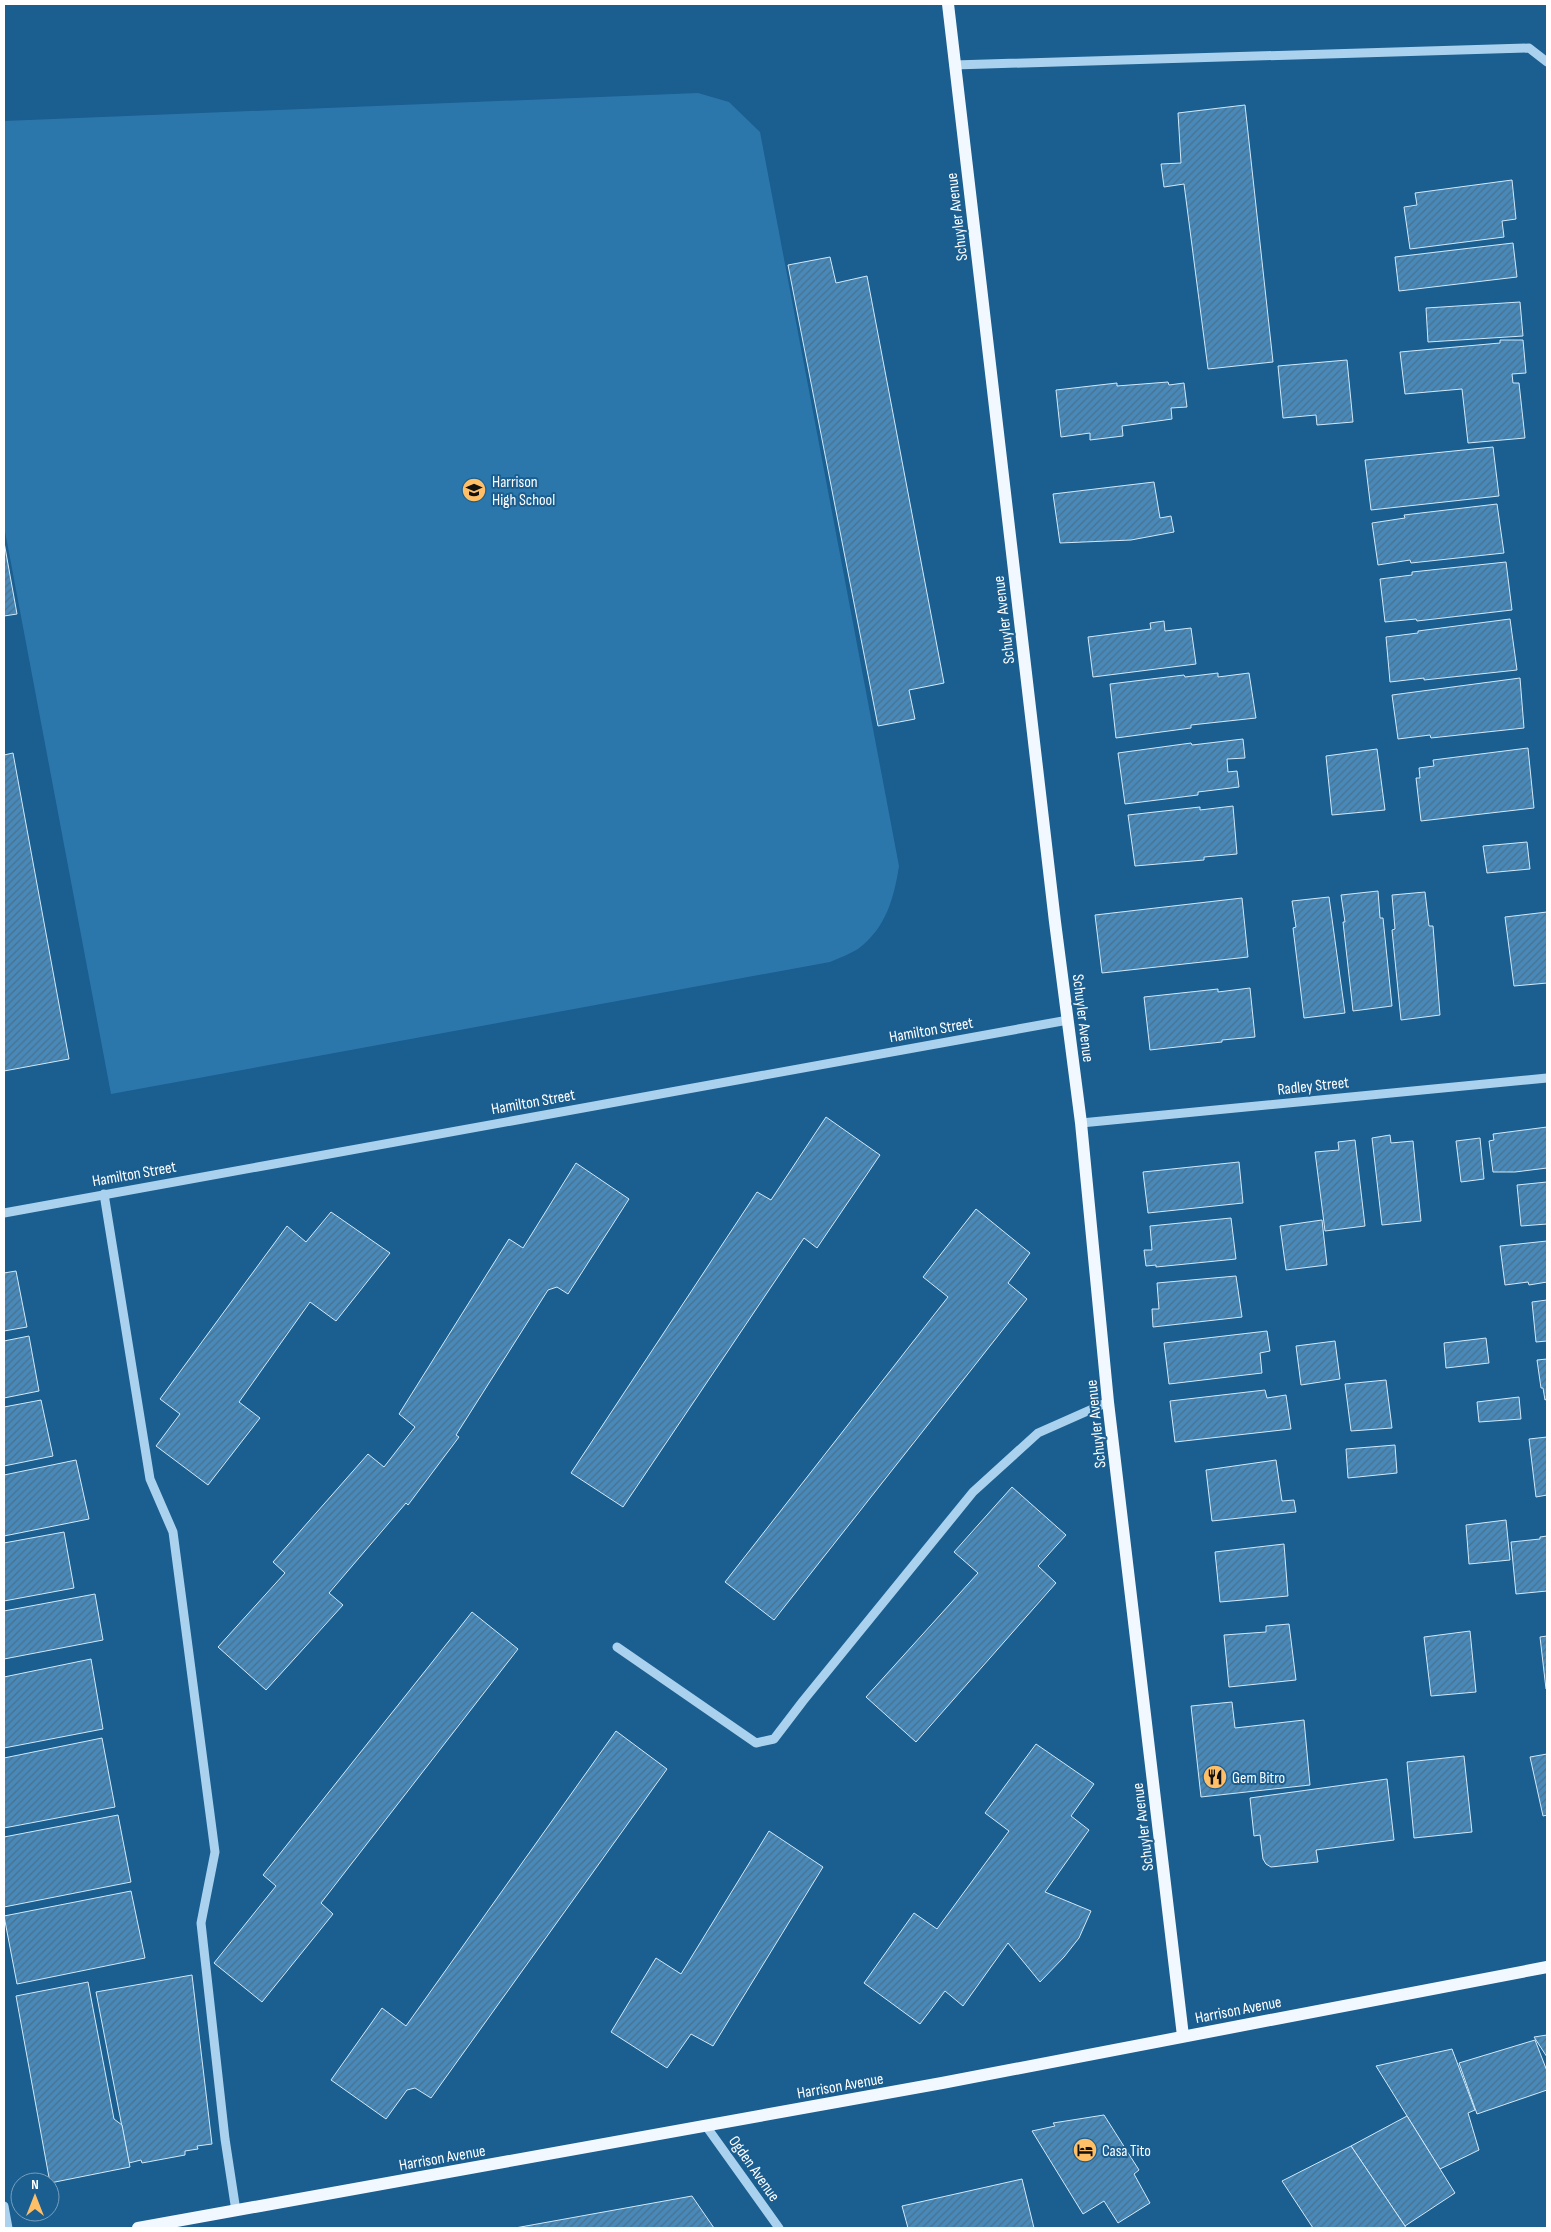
<svg xmlns="http://www.w3.org/2000/svg" width="1551" height="2232" font-family="'Sofia Sans Condensed',sans-serif">
<style>
.park{fill:#2b77ac}
.building{fill:url(#building-hatch);stroke:#d0e9fa}
.lines{fill:none;stroke-linecap:round;stroke-linejoin:round}
.minor{stroke:#aad2ee;stroke-width:9}
.major{stroke:#f1f8ff;stroke-width:12}
.labels{text-anchor:middle;stroke-width:4;stroke-linejoin:round;paint-order:stroke}
.street-label{font-size:16px;fill:#fff;stroke:#1b5e90}
.poi-label{font-size:16px;fill:#fff;stroke:#1b5e90;text-anchor:start}
</style>
<defs>
<pattern id="building-hatch" width="6" height="6" patternUnits="userSpaceOnUse" patternTransform="scale(1.25)"><rect width="6" height="6" fill="#4889b9"/><path d="M-1 1l2-2M0 6l6-6M5 7l2-2" fill="none" stroke="#4a718d"/></pattern>
</defs>
<rect width="100%" height="100%" fill="#1b5e90"/>
<path class="park" d="M698 93 729 102 760 132 899 866C894 898 886 928 858 949 850 954 839 958 830 962L111 1094 4 526V121Z"/>
<g class="building">
<polygon points="1245,105 1273,362 1208,369 1184,184 1164,187 1161,164 1181,163 1178,113"/>
<polygon points="1512,180 1516,219 1502,221 1504,237 1410,249 1404,207 1417,205 1415,193"/>
<polygon points="1513,243 1517,277 1399,291 1395,257"/>
<polygon points="830,257 836,283 867,276 944,683 909,690 915,719 878,726 788,265"/>
<polygon points="1520,302 1523,336 1428,342 1426,308"/>
<polygon points="1500,340 1523,340 1526,373 1512,374 1513,383 1519,383 1525,438 1468,443 1462,389 1405,394 1400,352 1500,343"/>
<polygon points="1347,360 1353,422 1317,425 1316,415 1283,418 1278,366"/>
<polygon points="1168,382 1169,385 1184,383 1187,407 1171,408 1172,419 1122,426 1123,436 1090,440 1090,433 1061,437 1056,390 1117,383 1117,386"/>
<polygon points="1493,447 1499,496 1371,510 1365,460"/>
<polygon points="1154,482 1160,518 1171,516 1174,532 1131,540 1060,543 1053,494"/>
<polygon points="1497,504 1504,553 1411,563 1410,560 1378,565 1372,523 1405,518 1404,515"/>
<polygon points="4,542 17,614 4,616"/>
<polygon points="1506,562 1512,610 1417,621 1416,619 1385,622 1380,579 1412,575 1412,572"/>
<polygon points="1510,619 1517,670 1424,680 1424,678 1390,682 1386,637 1418,633 1418,631"/>
<polygon points="1164,621 1165,631 1191,628 1196,664 1093,677 1088,637 1151,629 1150,623"/>
<polygon points="1218,673 1218,677 1249,673 1256,718 1191,725 1191,728 1116,738 1110,684 1184,675 1185,677"/>
<polygon points="1520,678 1524,728 1431,738 1430,735 1398,739 1392,695"/>
<polygon points="1243,739 1245,758 1227,759 1228,772 1237,771 1239,787 1198,792 1198,795 1125,804 1118,753 1191,743 1192,745"/>
<polygon points="1528,748 1534,808 1421,821 1416,778 1420,778 1419,768 1434,766 1433,760"/>
<polygon points="1377,749 1385,810 1332,815 1326,756"/>
<polygon points="13,753 69,1059 4,1071 4,755"/>
<polygon points="1233,806 1237,854 1204,857 1204,860 1135,866 1128,815 1200,807 1200,810"/>
<polygon points="1527,842 1530,869 1487,873 1483,846"/>
<polygon points="1378,891 1380,918 1383,918 1392,1006 1353,1011 1343,922 1345,922 1341,895"/>
<polygon points="1425,892 1429,926 1433,926 1440,1015 1401,1020 1392,930 1395,929 1392,895"/>
<polygon points="1329,897 1345,1013 1304,1018 1293,928 1296,927 1292,901"/>
<polygon points="1242,898 1248,957 1102,973 1095,915"/>
<polygon points="1547,912 1547,983 1514,986 1505,917"/>
<polygon points="1250,988 1255,1037 1222,1040 1222,1042 1150,1050 1144,997 1218,989 1218,992"/>
<polygon points="826,1117 880,1155 817,1248 804,1238 623,1507 571,1473 757,1192 771,1200"/>
<polygon points="1547,1127 1547,1168 1515,1172 1493,1172 1489,1141 1494,1140 1493,1134"/>
<polygon points="1390,1135 1391,1143 1413,1141 1421,1221 1382,1225 1372,1138"/>
<polygon points="1480,1138 1484,1179 1461,1182 1456,1141"/>
<polygon points="1355,1140 1365,1226 1325,1231 1315,1152 1339,1150 1338,1142"/>
<polygon points="1239,1162 1243,1203 1148,1213 1143,1172"/>
<polygon points="576,1163 629,1199 568,1294 557,1287 548,1290 456,1435 459,1437 408,1505 406,1503 329,1593 343,1605 266,1690 218,1647 285,1573 273,1562 368,1454 384,1467 415,1427 399,1414 509,1239 523,1248"/>
<polygon points="1547,1182 1547,1224 1521,1226 1517,1185"/>
<polygon points="976,1209 1030,1253 1008,1283 1027,1299 774,1620 725,1582 948,1297 923,1277"/>
<polygon points="331,1212 390,1253 336,1321 310,1302 239,1402 260,1418 208,1485 156,1446 180,1414 160,1399 287,1226 306,1242"/>
<polygon points="1231,1218 1236,1259 1156,1267 1156,1265 1146,1266 1144,1250 1152,1250 1150,1226"/>
<polygon points="1322,1220 1327,1265 1286,1270 1280,1226"/>
<polygon points="1547,1241 1547,1282 1529,1285 1528,1282 1505,1285 1500,1246"/>
<polygon points="16,1271 27,1327 4,1331 4,1273"/>
<polygon points="1236,1276 1242,1317 1153,1327 1152,1309 1159,1309 1157,1283"/>
<polygon points="1547,1300 1547,1341 1536,1342 1532,1302"/>
<polygon points="1267,1331 1270,1351 1260,1353 1262,1373 1169,1384 1164,1343"/>
<polygon points="29,1336 39,1391 4,1398 4,1341"/>
<polygon points="1486,1338 1489,1363 1446,1368 1444,1343"/>
<polygon points="1335,1341 1340,1379 1301,1385 1296,1346"/>
<polygon points="1547,1359 1547,1399 1545,1400 1543,1388 1541,1388 1537,1360"/>
<polygon points="1386,1380 1392,1428 1351,1431 1345,1384"/>
<polygon points="1265,1390 1267,1398 1286,1395 1291,1429 1175,1442 1170,1401"/>
<polygon points="1519,1397 1521,1419 1479,1422 1477,1402"/>
<polygon points="41,1400 53,1456 4,1466 4,1407"/>
<polygon points="1547,1437 1547,1495 1536,1497 1529,1439"/>
<polygon points="1395,1445 1397,1473 1348,1478 1346,1449"/>
<polygon points="76,1460 89,1519 4,1536 4,1475"/>
<polygon points="1276,1460 1282,1501 1294,1500 1296,1512 1212,1521 1206,1470"/>
<polygon points="1012,1487 1066,1535 1038,1566 1056,1583 916,1742 866,1697 978,1573 954,1552"/>
<polygon points="1506,1520 1510,1560 1469,1564 1466,1525"/>
<polygon points="64,1532 74,1588 4,1601 4,1543"/>
<polygon points="1547,1536 1547,1591 1516,1594 1511,1542 1540,1539 1540,1537"/>
<polygon points="1284,1544 1288,1596 1220,1602 1215,1552"/>
<polygon points="95,1594 103,1640 4,1659 4,1611"/>
<polygon points="472,1612 518,1649 321,1903 333,1914 262,2002 214,1963 276,1886 263,1875"/>
<polygon points="1289,1624 1296,1680 1229,1687 1224,1635 1266,1632 1266,1626"/>
<polygon points="1470,1631 1476,1692 1431,1696 1424,1637"/>
<polygon points="1547,1636 1547,1689 1546,1689 1540,1637"/>
<polygon points="91,1659 103,1729 4,1748 4,1677"/>
<polygon points="1232,1702 1235,1728 1304,1720 1310,1785 1201,1797 1191,1706"/>
<polygon points="616,1731 667,1769 431,2098 415,2088 407,2090 386,2119 331,2080 382,2008 406,2026"/>
<polygon points="102,1738 115,1807 4,1828 4,1758"/>
<polygon points="1036,1744 1094,1784 1071,1816 1089,1830 1045,1892 1091,1911 1079,1938 1064,1957 1040,1982 1008,1943 963,2006 945,1991 920,2024 864,1983 914,1913 937,1929 1009,1831 985,1813"/>
<polygon points="1547,1754 1547,1815 1543,1816 1530,1757"/>
<polygon points="1464,1756 1472,1832 1414,1838 1407,1762"/>
<polygon points="1387,1779 1394,1840 1316,1850 1318,1862 1271,1867 1266,1864 1263,1859 1260,1835 1254,1836 1250,1798"/>
<polygon points="118,1815 131,1882 4,1907 4,1837"/>
<polygon points="769,1831 823,1867 713,2046 691,2034 667,2068 611,2032 656,1958 681,1974"/>
<polygon points="131,1891 145,1958 17,1984 4,1916"/>
<polygon points="192,1975 212,2144 197,2146 198,2149 185,2151 185,2155 142,2163 141,2160 129,2163 96,1992"/>
<polygon points="88,1982 114,2119 122,2125 130,2167 50,2183 16,1996"/>
<polygon points="1547,2035 1547,2057 1534,2037"/>
<polygon points="1535,2040 1547,2071 1547,2090 1477,2114 1459,2063"/>
<polygon points="1452,2049 1475,2110 1468,2113 1479,2150 1440,2169 1376,2066"/>
<polygon points="1104,2115 1139,2170 1134,2174 1150,2203 1118,2223 1104,2201 1083,2214 1032,2131 1055,2126 1053,2123"/>
<polygon points="1407,2116 1455,2193 1405,2226 1351,2146"/>
<polygon points="1351,2146 1405,2226 1406,2228 1313,2228 1282,2181"/>
<polygon points="1022,2179 1034,2228 908,2228 902,2206"/>
<polygon points="692,2196 714,2228 515,2228"/>
</g>
<g class="lines">
<g class="minor">
<polyline points="954,65 1529,48 1547,62"/>
<polyline points="1081,1123 1547,1078"/>
<polyline points="104,1194 150,1479 173,1532 215,1852 201,1923 225,2139 236,2211"/>
<polyline points="4,1213 1068,1020"/>
<polyline points="617,1647 756,1743 774,1739 803,1701 973,1492 1038,1433 1108,1402"/>
<polyline points="706,2126 779,2228"/>
<polyline points="4,2206 8,2228"/>
</g>
<g class="major">
<polyline points="948,4 1055,922 1081,1123 1108,1402 1183,2036"/>
<polyline points="138,2228 942,2083 1547,1967"/>
</g>
</g>
<defs>
<g id="school-disc" transform="scale(1.25)"><circle r="9.5" fill="#ffbf67" stroke="#1b5e90"/><path d="M0-5L7-2L0 1L-7-2ZM-4 1L0 2.5L4 1V4Q0 6-4 4Z" fill="#111"/></g>
<g id="restaurant-disc" transform="scale(1.25)"><circle r="9.5" fill="#ffbf67" stroke="#1b5e90"/><path d="M-5-6h1v4h1v-4h1v4h1v-4h1v5L-1.5 .5V6h-2V.5L-5-1ZM5-6V6H3V1.5H1.5Q1.5-4 5-6Z" fill="#111"/></g>
<g id="hotel-disc" transform="scale(1.25)"><circle r="9.5" fill="#ffbf67" stroke="#1b5e90"/><path d="M-6-4.5h1.5V1H6V5H4.5V3h-9V5H-6ZM-4 0a1.8 1.8 0 1 1 3.6 0ZM.5 0V-2.5h3Q6-2.5 6 0Z" fill="#111"/></g>
</defs>
<g fill-rule="evenodd">
<use href="#school-disc" x="474" y="490"/>
<use href="#restaurant-disc" x="1215" y="1777"/>
<use href="#hotel-disc" x="1085" y="2150"/>
</g>
<g class="labels">
<g class="street-label">
<text transform="translate(956 217) rotate(-97)" y="6">Schuyler Avenue</text>
<text transform="translate(1003 620) rotate(-97)" y="6">Schuyler Avenue</text>
<text transform="translate(1084 1018) rotate(83)" y="6">Schuyler Avenue</text>
<text transform="translate(931 1029) rotate(-10)" y="6">Hamilton Street</text>
<text transform="translate(1313 1085) rotate(-6)" y="6">Radley Street</text>
<text transform="translate(533 1101) rotate(-10)" y="6">Hamilton Street</text>
<text transform="translate(134 1173) rotate(-10)" y="6">Hamilton Street</text>
<text transform="translate(1095 1424) rotate(-96)" y="6">Schuyler Avenue</text>
<text transform="translate(1142 1827) rotate(-97)" y="6">Schuyler Avenue</text>
<text transform="translate(1238 2009) rotate(-11)" y="6">Harrison Avenue</text>
<text transform="translate(840 2085) rotate(-10)" y="6">Harrison Avenue</text>
<text transform="translate(442 2157) rotate(-10)" y="6">Harrison Avenue</text>
<text transform="translate(755 2168) rotate(55)" y="6">Ogden Avenue</text>
</g>
<g class="poi-label">
<text x="492" y="487">Harrison<tspan x="492" dy="18">High School</tspan></text>
<text x="1232" y="1783">Gem Bitro</text>
<text x="1102" y="2156">Casa Tito</text>
</g>
</g>
<rect width="1551" height="2232" fill="none" stroke="#ffffff" stroke-width="10"/>
<g transform="translate(35 2197)"><circle r="24" fill="#1b5e90" stroke="#769ebc"/>
<path d="M0-4L9 19L0 12L-9 19Z" fill="#ffbf67"/>
<text y="-8" font-size="14" font-weight="bold" text-anchor="middle" fill="#ffffff">N</text>
</g>
</svg>
